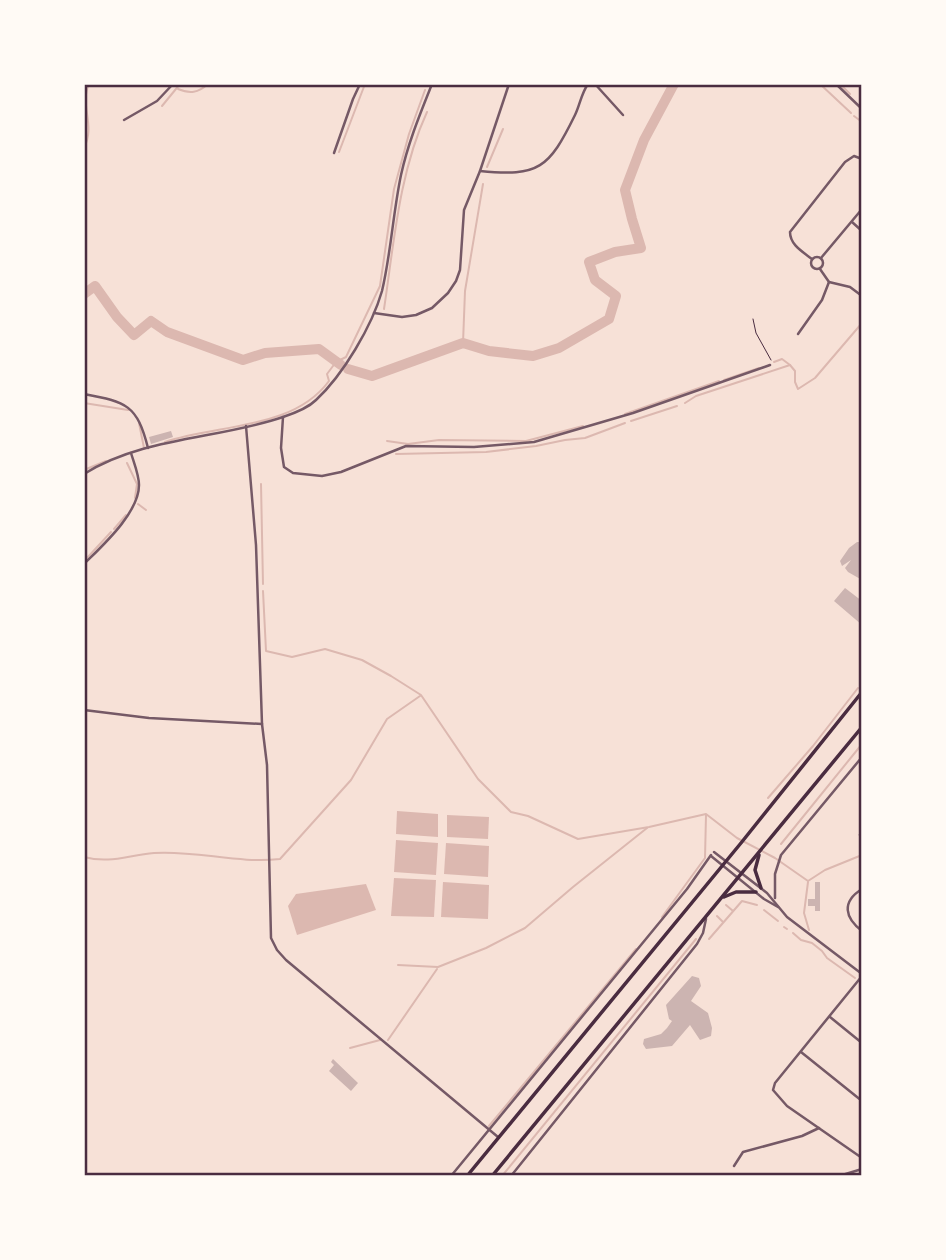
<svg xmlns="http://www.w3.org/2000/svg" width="946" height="1260" font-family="Ubuntu,sans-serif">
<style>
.water{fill:#dcb8b0}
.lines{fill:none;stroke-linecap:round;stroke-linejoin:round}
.stream{stroke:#dcb8b0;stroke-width:2}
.river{stroke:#dcb8b0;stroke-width:10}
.building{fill:#ccb4b1}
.path{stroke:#4a2c40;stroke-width:1}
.minor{stroke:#755966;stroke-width:2.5}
.tertiary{stroke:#755966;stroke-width:2.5}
.primary{stroke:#4a2c40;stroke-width:3.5}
.neatline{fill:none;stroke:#4a2c40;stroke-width:2.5}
</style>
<rect width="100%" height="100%" fill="#f7e1d7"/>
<g class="water">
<polygon points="397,811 438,814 438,837 396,834"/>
<polygon points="447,815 489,817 488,839 447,837"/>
<polygon points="396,840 438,843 436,875 394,872"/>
<polygon points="446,843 489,846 488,877 444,874"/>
<polygon points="394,878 436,880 434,917 391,916"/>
<polygon points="443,882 489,885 488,919 441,917"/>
<polygon points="366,884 376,910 297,935 288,906 296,894"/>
</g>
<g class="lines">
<g class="stream">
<polyline points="820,84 851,113"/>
<polyline points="840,84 850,94"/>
<path d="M178 89C190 94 198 93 208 84"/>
<polyline points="162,106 180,84"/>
<polyline points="854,116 862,122"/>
<path d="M84 148C96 125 79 105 89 84"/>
<polyline points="339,152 365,84"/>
<polyline points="487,167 503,129"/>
<path d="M384 309C394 243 399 173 427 112"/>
<polyline points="463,343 465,291 483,184"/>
<polyline points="774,362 782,359 790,365"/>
<polyline points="341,365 348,369"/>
<polyline points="724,380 759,368"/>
<polyline points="84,403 128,410"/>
<polyline points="685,403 696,396 790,365 795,371 795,382 798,389 815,378 862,323"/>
<polyline points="625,414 719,381"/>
<polyline points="631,421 677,406"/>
<polyline points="139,423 144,448"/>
<polyline points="387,441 408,444 439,440 526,441 583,426"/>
<path d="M165 442C218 424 293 430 329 381L327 374 336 362 346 357 380 286 394 189 409 134 425 90"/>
<polyline points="396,454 486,452 536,446 565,440 585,438 625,423"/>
<polyline points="127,463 137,484 135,498"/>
<polyline points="84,470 106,461"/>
<polyline points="261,484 263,584"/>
<polyline points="138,504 146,510"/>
<polyline points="114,529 126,515"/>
<polyline points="87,558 111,532"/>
<polyline points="84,561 85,559"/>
<polyline points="263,591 266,651 292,657 325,649 362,660 391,676 421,695 478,779 511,812 528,816 578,839 649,827 706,814 737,838 775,858 808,881 825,870 862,855"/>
<polyline points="768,798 813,746 858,688"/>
<polyline points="781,844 862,744"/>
<path d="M84 857C110 864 128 855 154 853 196 850 238 864 280 859L351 780 387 719 420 696"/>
<polyline points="808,882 804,913 809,930"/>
<polyline points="726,905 733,911"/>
<polyline points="764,910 778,921"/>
<polyline points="717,916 723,922"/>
<polyline points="662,917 705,858 706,815"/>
<polyline points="784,927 787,929"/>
<polyline points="793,933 801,940 812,943 822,951 827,958 855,978"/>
<polyline points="709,939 742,901 757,905"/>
<polyline points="398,965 438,967 486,948 525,928 573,887 647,828"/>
<polyline points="862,984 862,985"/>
<polyline points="388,1040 437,969"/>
<polyline points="350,1048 380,1040"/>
<polyline points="489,1126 636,949"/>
<polyline points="502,1176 696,939"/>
</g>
<g class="river">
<polyline points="84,294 95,286 117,317 134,335 151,321 167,332 243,360 265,353 319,349 341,365"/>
<polyline points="348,369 372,376 463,343 489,351 533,356 559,348 609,319 616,296 595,280 589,262 615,252 641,248 632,219 625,190 644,140 674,84"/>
</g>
</g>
<g class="building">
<polygon points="171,431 173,437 151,444 149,437"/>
<polygon points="857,542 862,542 862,580 848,572 845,568 851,560 842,566 840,561 849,548"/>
<polygon points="845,588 862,601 862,625 834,601"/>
<polygon points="815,882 820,882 820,911 815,911 815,906 808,906 808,899 815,899"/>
<polygon points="692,976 699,978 701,986 691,1001 708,1013 712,1028 711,1036 700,1040 690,1025 672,1046 646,1049 643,1044 644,1039 661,1034 667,1028 672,1021 669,1019 666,1005"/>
<polygon points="333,1059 358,1083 351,1091 329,1071 334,1065 331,1062"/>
</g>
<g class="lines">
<polyline class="path" points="753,319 756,333 771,360"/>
<g class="minor">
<polyline points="595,84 623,115"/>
<polyline points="124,120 157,101 173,84"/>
<polyline points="334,153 353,99 360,84"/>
<path d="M480 171C539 177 549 168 575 115 580 105 581 94 588 84"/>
<polyline points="852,222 862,231"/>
<circle cx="817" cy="263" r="6"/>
<polyline points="821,258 862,209"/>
<path d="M812 259C803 252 790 245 790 232L845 162 854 156 862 159"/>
<polyline points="820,269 829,282 850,287 862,296"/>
<polyline points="374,313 402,317 416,315 432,308 448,293 456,281 460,270 464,210 480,171 509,84"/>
<polyline points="798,334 822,300 829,282"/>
<path d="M84 394C127 402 137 405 148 448"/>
<polyline points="283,417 281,448 284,467 293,473 322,476 341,472 406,446 474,447 534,442 633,413 770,365"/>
<polyline points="246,426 256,545 262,724 267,765 271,938 277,950 286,960 498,1137"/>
<path d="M84 564C102 546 139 513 139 485 139 475 134 463 131 453"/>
<polyline points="84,710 149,718 262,724"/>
<polyline points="860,835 862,832"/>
<polyline points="714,852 767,893 787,917 862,974"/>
<polyline points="711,856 764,899 778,907"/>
<path d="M862 889C841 902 845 918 862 931"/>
<polyline points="775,898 775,874 781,855 862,757"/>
<polyline points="862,976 775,1083 773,1090 787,1106 862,1158"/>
<polyline points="830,1017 862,1043"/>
<polyline points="801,1052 862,1101"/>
<polyline points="734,1166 743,1152 802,1136 819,1128"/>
<polyline points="451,1176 687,889 711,855"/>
<polyline points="511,1176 697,944 703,933 706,919"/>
<polyline points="839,1176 862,1169"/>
</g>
<g class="tertiary">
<polyline points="836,84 862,109"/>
<path d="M84 474C143 437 219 439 283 417 295 413 308 408 316 400 343 375 372 326 382 291 391 253 393 213 401 175 408 143 420 114 432 84"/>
</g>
<g class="primary">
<polyline points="759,855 755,870 761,888"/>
<polyline points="724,897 736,892 756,892"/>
<polyline points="467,1176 741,843 862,692"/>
<polyline points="492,1176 862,727"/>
</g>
</g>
<rect width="946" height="1260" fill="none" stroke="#fffaf5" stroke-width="172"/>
<rect x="86" y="86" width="774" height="1088" class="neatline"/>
</svg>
